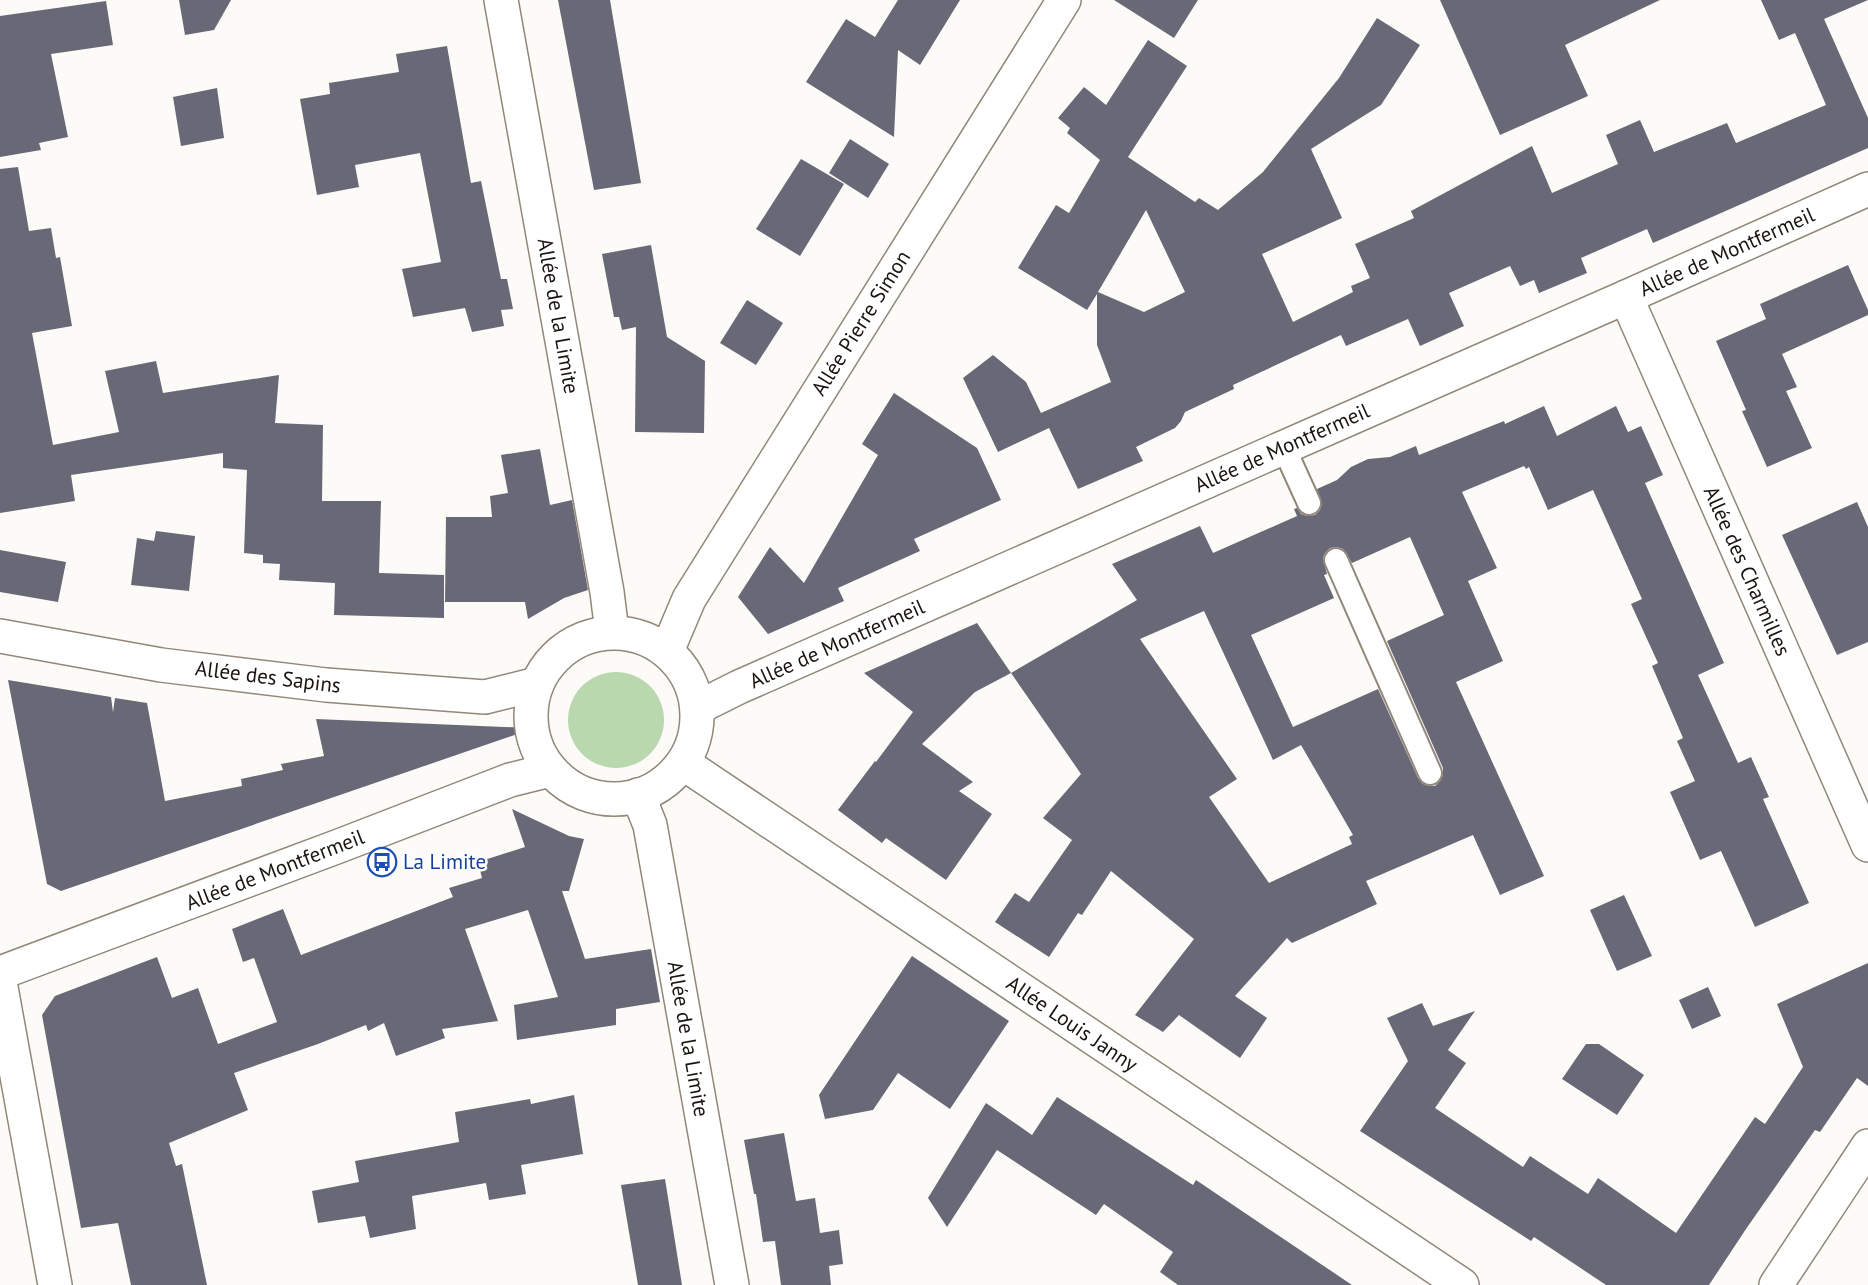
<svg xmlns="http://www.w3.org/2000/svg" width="1868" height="1285" font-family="'PT Sans',sans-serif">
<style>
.green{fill:#bad8ae}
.building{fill:#686877;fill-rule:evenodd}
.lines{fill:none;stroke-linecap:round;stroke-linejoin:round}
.lane-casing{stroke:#91877a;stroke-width:26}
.street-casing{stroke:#91877a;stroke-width:36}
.secondary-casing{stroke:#91877a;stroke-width:36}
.lane{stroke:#fff;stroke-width:22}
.street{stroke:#fff;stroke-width:33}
.secondary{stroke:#fff;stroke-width:33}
.labels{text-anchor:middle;stroke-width:5;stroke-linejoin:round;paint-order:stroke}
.street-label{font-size:21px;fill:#18140f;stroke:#fff}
.transit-label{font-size:21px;fill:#164399;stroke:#fff;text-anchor:start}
</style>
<rect width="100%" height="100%" fill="#fdfbf8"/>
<circle class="green" cx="616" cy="720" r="48"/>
<g class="building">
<polygon points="179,0 231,0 214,30 185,35"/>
<polygon points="558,0 610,0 641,183 594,190"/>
<polygon points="898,0 960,0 920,65 898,50 894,137 806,82 846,19 875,37"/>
<polygon points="1114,0 1198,0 1174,38"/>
<polygon points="1440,0 1660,0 1565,45 1588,96 1500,135"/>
<path d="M1761 0H1868L1824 19 1868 118V148L1653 243 1647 229 1581 258 1587 273 1539 293 1534 280 1520 286 1510 266 1449 293 1464 326 1420 346 1408 319 1346 346 1341 335 1233 385 1234 389 1185 412 1181 421 1175 428 1136 447 1143 461 1078 489 1049 428 998 452 963 378 993 355 1026 382 1041 413 1111 382 1097 345V294L1087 310 1018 268 1056 205 1069 213 1100 160 1067 133 1070 128 1058 118 1084 87 1106 105 1148 40 1187 66 1128 157 1195 202 1199 198 1218 210 1263 172 1339 78 1377 18 1420 45 1381 105 1311 149 1342 218 1262 254 1293 322 1353 292 1351 286 1370 278 1355 244 1414 218 1411 211 1532 146 1552 193 1618 164 1606 135 1640 120 1654 152 1727 123 1736 143 1826 105 1795 33 1779 40ZM1146 210 1185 292 1144 312 1098 292Z"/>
<polygon points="106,1 113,45 51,54 68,137 39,143 41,150 0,157 0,16"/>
<polygon points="447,46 471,183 481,181 501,279 507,279 513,309 501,310 504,326 472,332 465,308 413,317 402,269 441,262 420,153 355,165 359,187 317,195 300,99 330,94 329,83 399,72 396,54"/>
<polygon points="217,88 224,138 181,146 173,97"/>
<polygon points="850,139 889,164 868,198 829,173"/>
<polygon points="801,159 844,184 800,256 756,229"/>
<polygon points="18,167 29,231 51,228 56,258 60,257 72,326 32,333 53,445 119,432 105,371 156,361 163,393 279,375 275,423 323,425 322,501 381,501 379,573 444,575 444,618 334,615 335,583 279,580 280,564 263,563 263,555 244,553 247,470 223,468 223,453 71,475 75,501 0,513 0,169"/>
<polygon points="651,245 667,337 705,361 704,433 635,432 636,327 622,330 619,317 614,317 602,254"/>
<polygon points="1848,265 1868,310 1868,315 1782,354 1797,387 1786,391 1812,448 1767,467 1742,411 1746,410 1716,341 1766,319 1760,304"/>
<polygon points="747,300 783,323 756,365 720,343"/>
<polygon points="894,393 977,448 1001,500 914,539 920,551 838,588 844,601 768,634 738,597 770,547 804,583 878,455 862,444"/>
<path d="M1544 406 1557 436 1616 406 1628 432 1641 426 1663 475 1645 483 1724 663 1698 675 1738 763 1751 757 1769 797 1763 799 1809 903 1755 927 1721 851 1700 860 1670 792 1695 781 1677 741 1683 738 1652 666 1658 663 1631 604 1642 599 1593 490 1548 510 1529 467 1526 469 1524 466 1462 492 1497 568 1468 581 1503 661 1456 682 1544 876 1500 895 1473 835 1366 881 1377 904 1292 943 1287 938 1235 996 1267 1018 1240 1058 1179 1015 1163 1032 1135 1015 1194 939 1111 871 1082 915 1078 913 1049 957 995 922 1015 893 1029 902 1072 840 1043 818 1081 774 1011 673 1137 600 1112 564 1200 526 1213 553 1297 516 1294 509 1297 508 1301 514 1307 516 1315 515 1320 510 1322 504 1317 489 1337 480 1351 467 1368 459 1390 457 1416 446 1419 455 1504 421 1505 424ZM1410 537 1444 615 1387 641 1443 768V775L1440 781 1435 786H1429L1423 784 1418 778 1378 689 1293 727 1251 635 1334 598 1324 575 1327 574 1323 558 1325 553 1330 548 1337 547 1343 549 1352 563ZM1204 611 1273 760 1301 745 1353 835 1349 837 1352 844 1269 883 1209 797 1237 779 1140 639Z"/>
<polygon points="540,449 550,505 572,500 588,590 564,598 528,619 525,602 445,602 446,517 492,517 490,496 508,493 501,455"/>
<polygon points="1857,502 1868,527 1868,642 1837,655 1782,535"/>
<polygon points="156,531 195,536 189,591 131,585 137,538 154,541"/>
<polygon points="0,550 66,562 58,602 0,592"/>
<polygon points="977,623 1011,673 975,692 922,744 973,782 959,791 992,814 946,880 886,838 882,843 838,810 875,761 876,762 913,712 864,673"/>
<polygon points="8,680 111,697 113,712 115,698 147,703 165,801 242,786 241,779 283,770 281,764 324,756 316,719 529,728 529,730 61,891 47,884"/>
<polygon points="512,809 569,836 584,839 569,891 562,891 585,959 651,949 660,1002 616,1009 616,1025 517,1040 514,1005 558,997 528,910 465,929 498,1021 442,1029 445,1038 396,1056 384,1023 368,1031 366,1025 318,1044 234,1073 248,1110 169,1143 176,1166 182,1164 207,1285 131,1285 118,1223 81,1228 42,1015 55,996 157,957 172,998 198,988 218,1044 277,1022 254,958 243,962 232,929 283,909 301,955 453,897 449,888 482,878 478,862 525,847"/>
<polygon points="1624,895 1652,956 1617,971 1590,910"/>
<polygon points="912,956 1009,1021 950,1109 898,1073 873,1110 825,1119 819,1095"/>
<polygon points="1868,963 1868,1086 1857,1078 1820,1132 1815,1130 1746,1229 1709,1285 1606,1285 1534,1237 1531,1241 1360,1131 1408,1061 1387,1018 1422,1003 1433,1026 1475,1011 1448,1050 1466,1063 1435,1108 1523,1167 1530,1156 1588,1194 1598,1178 1676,1233 1755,1117 1765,1124 1803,1067 1777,1004"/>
<polygon points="1708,987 1721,1016 1692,1029 1679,1000"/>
<polygon points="1586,1044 1599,1044 1644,1075 1617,1115 1562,1079"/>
<polygon points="574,1095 583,1154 521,1165 526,1194 489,1200 486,1183 412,1196 416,1229 370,1238 365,1216 318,1223 312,1191 359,1182 355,1161 459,1142 455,1112 530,1099 531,1104"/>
<polygon points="1057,1097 1193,1185 1196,1180 1352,1285 1178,1285 1160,1272 1173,1252 1104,1204 1096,1215 997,1150 947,1227 928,1198 986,1103 1032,1135"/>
<polygon points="784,1133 796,1201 815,1198 820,1233 839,1230 843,1264 829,1266 831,1285 781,1285 775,1241 763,1242 756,1194 754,1194 744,1140"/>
<polygon points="665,1179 682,1285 638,1285 621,1185"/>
</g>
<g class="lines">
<g class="lane-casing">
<g id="lane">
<polyline points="1284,448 1309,503"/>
<polyline points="1336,560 1430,773"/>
</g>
</g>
<g class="street-casing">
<g id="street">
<polyline points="501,0 607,592 612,632"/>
<polyline points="1626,297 1868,845"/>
<polyline points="667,651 689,599 1064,0"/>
<polyline points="683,763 1462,1285"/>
<polyline points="638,795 650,825 732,1285"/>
<polyline points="0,982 55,1285"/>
<polyline points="1776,1285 1868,1146"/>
</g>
</g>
<g class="secondary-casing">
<g id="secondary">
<circle cx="614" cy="716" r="83"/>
<polyline points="0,636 161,665 326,685 485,697 537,684"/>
<polyline points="697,708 739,687 1626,297 1868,189"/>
<polyline points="0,973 339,846 510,780 550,770"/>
</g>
</g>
<use href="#lane" class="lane"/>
<use href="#street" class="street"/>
<use href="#secondary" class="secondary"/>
</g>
<defs>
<g id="bus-ring" transform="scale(1.5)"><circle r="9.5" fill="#fff" stroke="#1a4fb4" stroke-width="1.5"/><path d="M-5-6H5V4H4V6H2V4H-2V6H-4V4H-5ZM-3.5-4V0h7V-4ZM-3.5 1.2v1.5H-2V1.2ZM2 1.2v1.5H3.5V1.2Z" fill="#1a4fb4"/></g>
</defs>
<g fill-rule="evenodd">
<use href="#bus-ring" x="382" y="862"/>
</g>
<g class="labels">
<g class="street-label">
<text transform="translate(1727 252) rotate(-24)" y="7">Allée de Montfermeil</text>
<text transform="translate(558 316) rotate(80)" y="7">Allée de la Limite</text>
<text transform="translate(861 323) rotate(-58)" y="7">Allée Pierre Simon</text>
<text transform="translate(1282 448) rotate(-24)" y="7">Allée de Montfermeil</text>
<text transform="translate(1747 571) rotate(66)" y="7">Allée des Charmilles</text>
<text transform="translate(837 644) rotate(-24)" y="7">Allée de Montfermeil</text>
<text transform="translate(268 677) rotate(7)" y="7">Allée des Sapins</text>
<text transform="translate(275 870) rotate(-21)" y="7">Allée de Montfermeil</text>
<text transform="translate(1072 1024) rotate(34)" y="7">Allée Louis Janny</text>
<text transform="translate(688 1039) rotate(80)" y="7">Allée de la Limite</text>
</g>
<g class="transit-label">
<text x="403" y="869">La Limite</text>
</g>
</g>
</svg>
